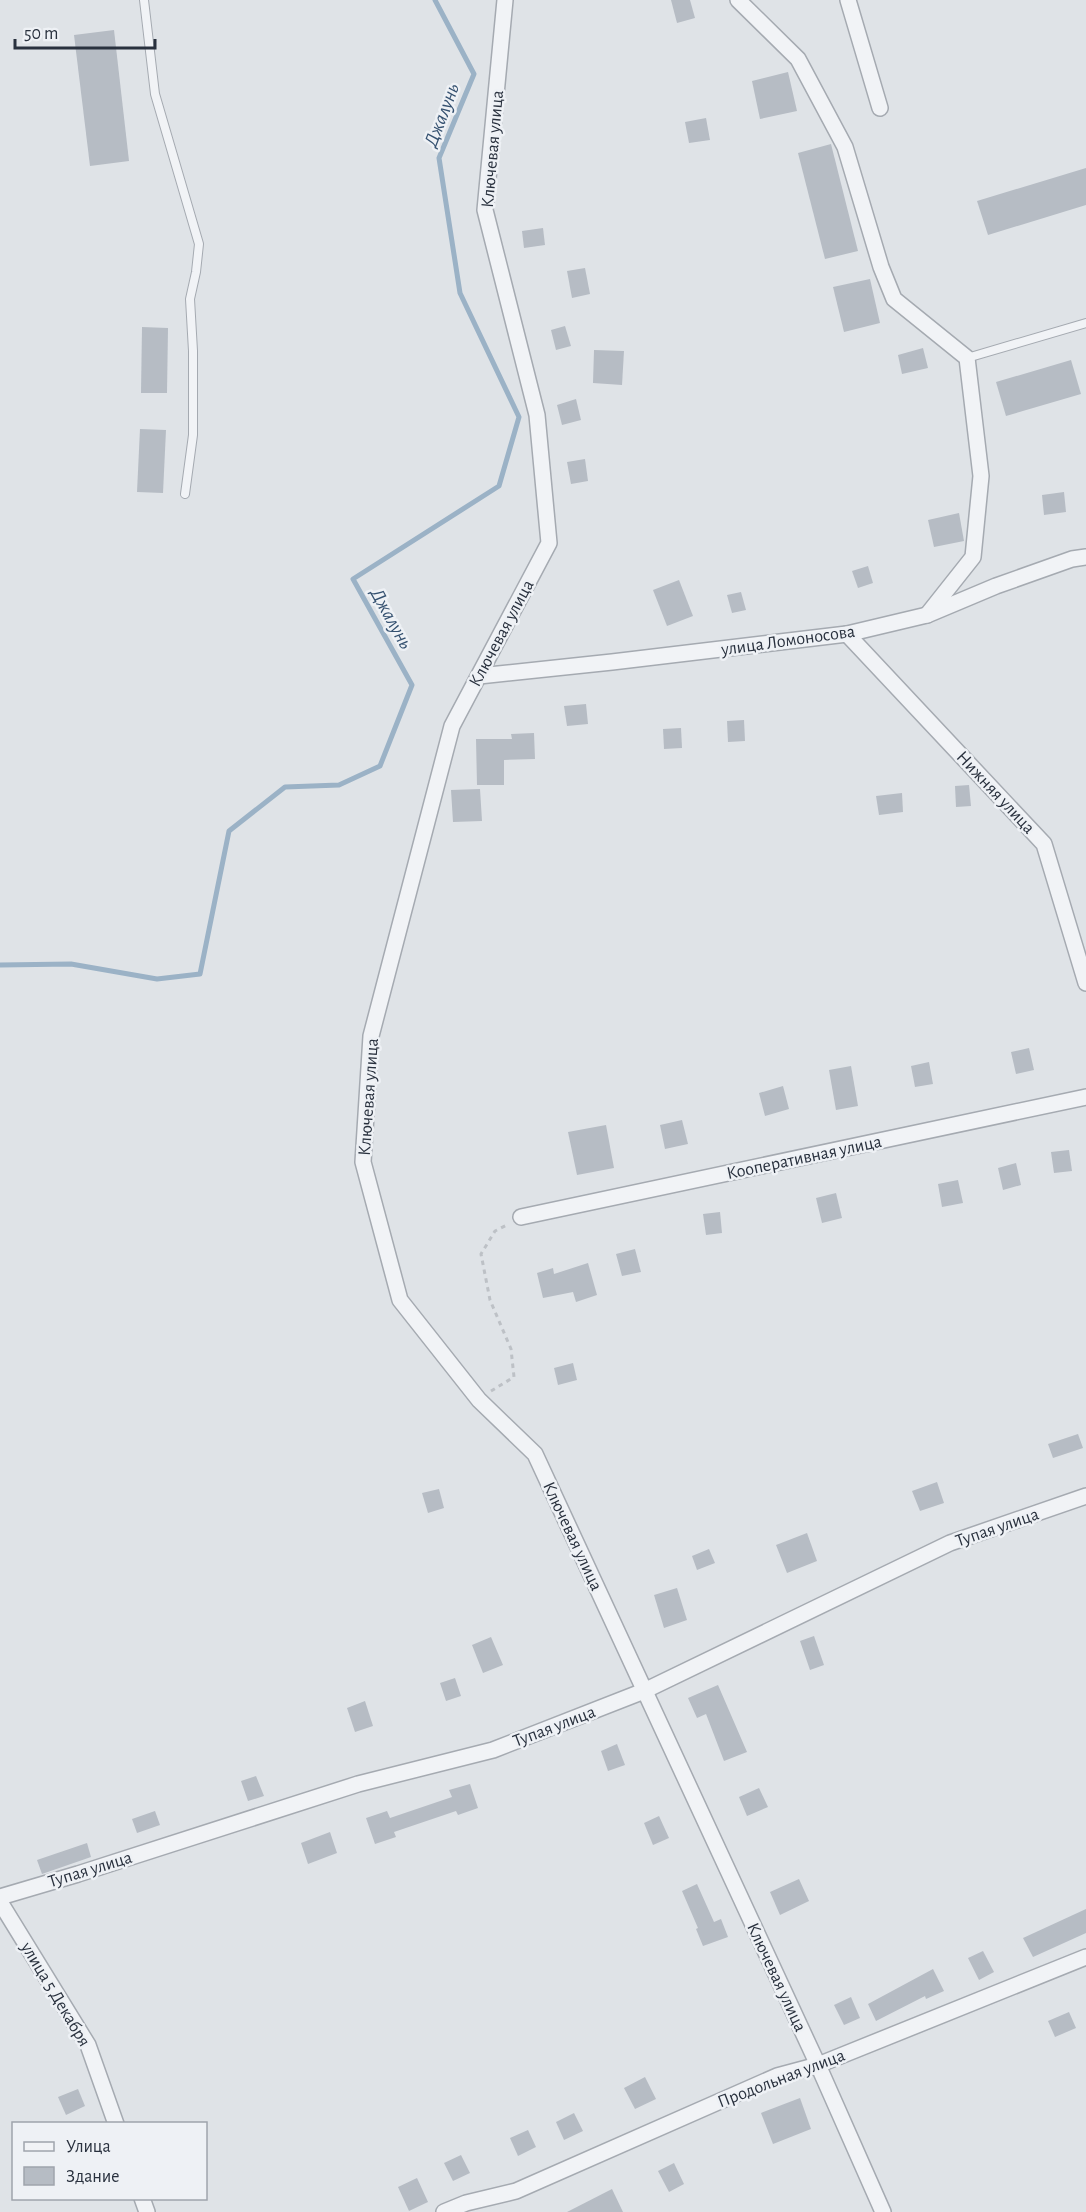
<svg xmlns="http://www.w3.org/2000/svg" width="1086" height="2212" font-family="'Alegreya Sans',sans-serif">
<style>
.lines{fill:none;stroke-linecap:round;stroke-linejoin:round}
.stream{stroke:#9bb2c6;stroke-width:5}
.building{fill:#b6bcc4}
.service-casing{stroke:#a5aab1;stroke-width:10}
.minor-casing{stroke:#a5aab1;stroke-width:18}
.path{stroke:#bdc1c6;stroke-width:3;stroke-dasharray:4.5 4.5;stroke-linecap:butt}
.service{stroke:#f1f3f6;stroke-width:8}
.minor{stroke:#f1f3f6;stroke-width:15}
.labels{text-anchor:middle;stroke-width:5;stroke-linejoin:round;paint-order:stroke}
.street-label{font-size:18px;fill:#29313e;stroke:#eef1f5}
.water-label{font-size:20px;font-style:italic;fill:#355170;stroke:#eef1f5}
</style>
<rect width="100%" height="100%" fill="#dfe3e7"/>
<g class="lines">
<polyline class="stream" points="0,965 71,964 157,979 200,974 229,831 285,787 339,785 380,766 412,685 353,579 499,486 519,417 460,293 439,158 474,74 435,0"/>
</g>
<g class="building">
<polygon points="671,0 690,0 695,18 677,23"/>
<polygon points="114,30 129,161 90,166 74,35"/>
<polygon points="788,72 797,111 760,119 752,81"/>
<polygon points="706,118 710,140 689,143 685,122"/>
<polygon points="831,144 858,251 825,259 798,153"/>
<polygon points="1086,168 1086,205 988,235 977,201"/>
<polygon points="543,228 545,245 524,248 522,231"/>
<polygon points="585,268 590,294 572,298 567,271"/>
<polygon points="870,279 880,323 844,332 833,287"/>
<polygon points="565,326 571,346 556,350 551,330"/>
<polygon points="142,327 168,328 167,393 141,393"/>
<polygon points="923,348 928,368 902,374 898,355"/>
<polygon points="594,350 624,351 622,385 593,383"/>
<polygon points="1071,360 1081,394 1006,416 996,382"/>
<polygon points="576,399 581,420 562,425 557,405"/>
<polygon points="140,429 166,430 163,493 137,492"/>
<polygon points="585,459 588,481 571,484 567,462"/>
<polygon points="1064,492 1066,512 1044,515 1042,495"/>
<polygon points="959,513 964,541 934,547 928,520"/>
<polygon points="868,566 873,583 858,588 852,571"/>
<polygon points="679,580 693,616 667,626 653,590"/>
<polygon points="741,592 746,610 732,613 727,595"/>
<polygon points="586,704 588,724 567,726 564,706"/>
<polygon points="744,720 745,741 728,742 727,721"/>
<polygon points="681,728 682,748 664,749 663,729"/>
<polygon points="534,733 535,759 504,760 504,785 477,785 476,739 512,739 511,734"/>
<polygon points="969,785 971,806 956,807 955,786"/>
<polygon points="480,789 482,821 453,822 451,790"/>
<polygon points="902,793 903,812 879,815 876,796"/>
<polygon points="1029,1048 1034,1070 1016,1074 1011,1052"/>
<polygon points="929,1062 933,1084 915,1087 911,1066"/>
<polygon points="851,1066 858,1106 836,1110 829,1070"/>
<polygon points="783,1086 789,1109 765,1116 759,1093"/>
<polygon points="682,1120 688,1144 665,1149 660,1125"/>
<polygon points="606,1125 614,1168 577,1175 568,1132"/>
<polygon points="1069,1150 1072,1171 1054,1173 1051,1152"/>
<polygon points="1016,1163 1021,1185 1003,1190 998,1168"/>
<polygon points="958,1180 963,1203 942,1207 938,1184"/>
<polygon points="836,1193 842,1218 822,1223 816,1198"/>
<polygon points="720,1212 722,1233 706,1235 703,1214"/>
<polygon points="635,1249 641,1272 622,1276 616,1254"/>
<polygon points="588,1263 597,1295 576,1302 573,1292 543,1298 537,1273 553,1268 554,1274"/>
<polygon points="573,1363 577,1380 558,1385 554,1368"/>
<polygon points="1078,1434 1083,1448 1053,1458 1048,1444"/>
<polygon points="937,1482 944,1503 920,1511 912,1491"/>
<polygon points="439,1489 444,1508 428,1513 422,1493"/>
<polygon points="807,1533 817,1561 787,1573 776,1545"/>
<polygon points="709,1549 715,1563 697,1570 692,1556"/>
<polygon points="677,1588 687,1620 664,1628 654,1595"/>
<polygon points="814,1636 824,1665 810,1670 800,1641"/>
<polygon points="491,1637 503,1665 483,1673 472,1645"/>
<polygon points="455,1678 461,1696 446,1701 440,1683"/>
<polygon points="718,1685 747,1752 724,1761 706,1714 697,1718 688,1698"/>
<polygon points="365,1701 373,1726 355,1732 347,1708"/>
<polygon points="617,1744 625,1765 608,1771 601,1751"/>
<polygon points="256,1776 264,1796 248,1801 241,1781"/>
<polygon points="470,1784 478,1808 458,1815 456,1811 394,1832 396,1837 375,1844 366,1818 387,1811 390,1818 452,1797 449,1790"/>
<polygon points="759,1788 768,1807 747,1816 739,1797"/>
<polygon points="155,1811 160,1825 137,1833 132,1819"/>
<polygon points="659,1816 669,1838 653,1845 644,1823"/>
<polygon points="330,1832 337,1853 308,1864 301,1843"/>
<polygon points="87,1843 91,1857 42,1874 37,1860"/>
<polygon points="799,1879 809,1901 780,1915 770,1892"/>
<polygon points="697,1884 714,1922 721,1919 728,1937 703,1946 696,1929 698,1928 682,1891"/>
<polygon points="1086,1909 1086,1933 1033,1957 1023,1938"/>
<polygon points="983,1951 994,1972 979,1980 968,1958"/>
<polygon points="933,1969 944,1991 926,1999 925,1996 876,2021 868,2004"/>
<polygon points="851,1997 860,2018 844,2025 834,2005"/>
<polygon points="1069,2012 1076,2028 1055,2037 1048,2021"/>
<polygon points="645,2077 656,2099 635,2109 624,2088"/>
<polygon points="78,2089 85,2106 66,2115 58,2097"/>
<polygon points="800,2098 811,2129 773,2144 761,2113"/>
<polygon points="574,2113 583,2131 564,2140 556,2122"/>
<polygon points="528,2130 536,2147 518,2156 510,2138"/>
<polygon points="461,2155 470,2173 453,2181 444,2163"/>
<polygon points="674,2163 684,2184 669,2192 658,2171"/>
<polygon points="417,2178 428,2202 409,2211 398,2187"/>
<polygon points="612,2189 623,2212 567,2212"/>
</g>
<g class="lines">
<g class="service-casing">
<g id="service">
<polyline points="144,0 155,94 199,244 196,272 190,299 193,351 193,435 185,494"/>
<polyline points="967,358 1086,323"/>
</g>
</g>
<g class="minor-casing">
<g id="minor">
<polyline points="505,0 485,210 537,415 549,543 452,726 371,1036 363,1162 400,1300 479,1400 535,1454 818,2065 883,2212"/>
<polyline points="738,0 798,59 845,147 881,267 894,299 967,358 981,476 973,557 927,615"/>
<polyline points="848,0 880,108"/>
<polyline points="847,634 1044,844 1086,983"/>
<polyline points="479,676 612,662 847,634 927,615 996,586 1072,559 1086,557"/>
<polyline points="521,1217 1086,1097"/>
<polyline points="0,1897 78,1874 358,1784 493,1750 644,1691 950,1543 1086,1496"/>
<polyline points="0,1902 88,2045 116,2124"/>
<polyline points="142,2198 147,2212"/>
<polyline points="444,2212 466,2203 516,2191 777,2076 818,2065 1086,1957"/>
</g>
</g>
<polyline class="path" points="491,1391 514,1377 511,1349 490,1300 481,1254 495,1231 507,1225"/>
<use href="#service" class="service"/>
<use href="#minor" class="minor"/>
</g>
<g class="labels">
<g class="street-label">
<text transform="translate(492 149) rotate(-85)" y="6">Ключевая улица</text>
<text transform="translate(501 633) rotate(-62)" y="6">Ключевая улица</text>
<text transform="translate(788 640) rotate(-8)" y="6">улица Ломоносова</text>
<text transform="translate(996 792) rotate(47)" y="6">Нижняя улица</text>
<text transform="translate(368 1097) rotate(-86)" y="6">Ключевая улица</text>
<text transform="translate(804 1157) rotate(-12)" y="6">Кооперативная улица</text>
<text transform="translate(997 1527) rotate(-19)" y="6">Тупая улица</text>
<text transform="translate(573 1536) rotate(65)" y="6">Ключевая улица</text>
<text transform="translate(554 1726) rotate(-21)" y="6">Тупая улица</text>
<text transform="translate(90 1869) rotate(-17)" y="6">Тупая улица</text>
<text transform="translate(777 1977) rotate(65)" y="6">Ключевая улица</text>
<text transform="translate(56 1994) rotate(59)" y="6">улица 5 Декабря</text>
<text transform="translate(781 2078) rotate(-21)" y="6">Продольная улица</text>
</g>
<g class="water-label">
<text transform="translate(441 115) rotate(-69)" y="7">Джалунь</text>
<text transform="translate(392 618) rotate(61)" y="7">Джалунь</text>
</g>
</g>
<rect x="12" y="2122" width="195" height="78" fill="#eef1f5" stroke="#9fa4ac" stroke-width="1.5"/>
<rect x="24" y="2142" width="30" height="9" fill="#f1f3f6" stroke="#9fa4ac" stroke-width="1.5"/>
<text x="66" y="2152" font-size="18" fill="#29313e">Улица</text>
<rect x="24" y="2167" width="30" height="18" fill="#b6bcc4" stroke="#9fa4ac" stroke-width="1.5"/>
<text x="66" y="2182" font-size="18" fill="#29313e">Здание</text>
<path d="M15 39v9h140v-9" fill="none" stroke="#29313e" stroke-width="3"/>
<text x="24" y="39" font-size="18" fill="#29313e" stroke="#eef1f5" stroke-width="4.5" paint-order="stroke">50 m</text>
</svg>
